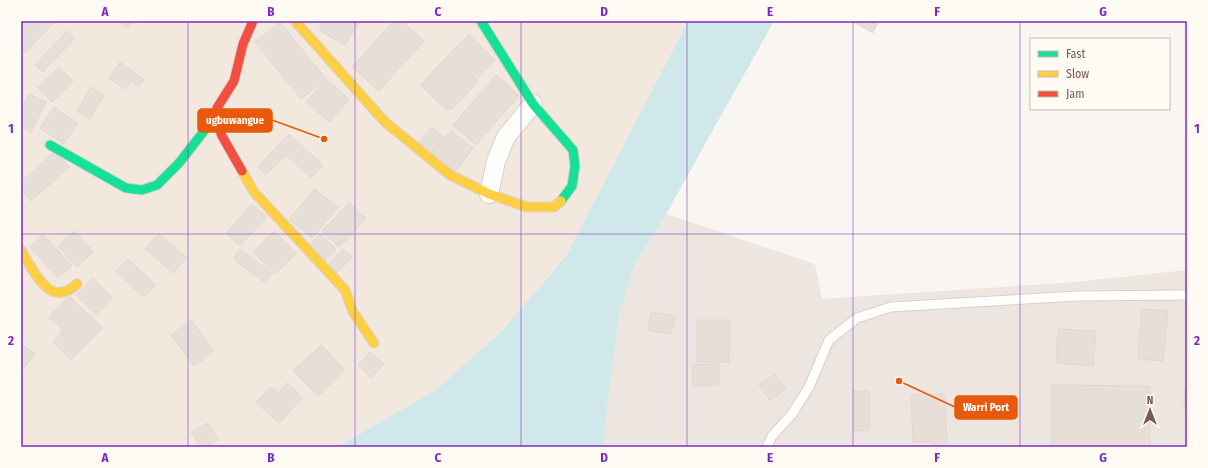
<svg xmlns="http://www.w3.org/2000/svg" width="1208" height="468" font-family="'Fira Sans Condensed',sans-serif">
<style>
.residential{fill:#f2e8de}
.industrial{fill:#ede5e0}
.water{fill:#d0e8ea}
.building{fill:#e6ded7;stroke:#e2d8d2}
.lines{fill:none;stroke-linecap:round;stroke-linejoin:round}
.lane-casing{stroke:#d7d1cb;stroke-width:11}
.street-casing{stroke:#d7d1cb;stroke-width:20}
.fast-casing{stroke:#d9d2cb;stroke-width:11}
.slow-casing{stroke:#d9d2cb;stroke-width:11}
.jam-casing{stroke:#d9d2cb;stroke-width:11}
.lane{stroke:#fefefd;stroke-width:9}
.street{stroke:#fefefd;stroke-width:18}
.fast{stroke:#16e098;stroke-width:9}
.slow{stroke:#ffcf43;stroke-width:9}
.jam{stroke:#f24e42;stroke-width:9}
.grid{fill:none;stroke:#7b2cbf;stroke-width:1;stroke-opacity:0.55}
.leader{fill:none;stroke:#e8590c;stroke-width:1.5}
.callout-dot{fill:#e8590c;stroke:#fffaf3;stroke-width:1.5}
.callout{fill:#e8590c;stroke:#e8590c;stroke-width:1.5}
.callout-label{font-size:11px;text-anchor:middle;font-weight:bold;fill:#fff}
.neatline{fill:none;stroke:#7b2cbf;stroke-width:1.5}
.grid-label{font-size:13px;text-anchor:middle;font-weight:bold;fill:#7b2cbf}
</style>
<rect width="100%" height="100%" fill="#f9f5f0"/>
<polygon class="residential" points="21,21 688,21 566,256 501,332 437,389 337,447 21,447"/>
<polygon class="industrial" points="666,214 815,264 822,299 1076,282 1187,270 1187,447 602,447 619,316 634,266"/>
<polygon class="water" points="688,21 774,21 666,214 634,266 619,316 602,447 337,447 437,389 501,332 566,256"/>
<g class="building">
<polygon points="25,21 55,21 25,53 21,49 21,25"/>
<polygon points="118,21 133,21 128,28"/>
<polygon points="324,21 360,21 345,45 319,30"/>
<polygon points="394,21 402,21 424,41 379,91 352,67"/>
<polygon points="852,21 879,21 873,33"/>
<polygon points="280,22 326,79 301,99 255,42"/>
<polygon points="67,31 75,38 43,72 35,65"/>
<polygon points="469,34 495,60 447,110 420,85"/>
<polygon points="120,62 144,80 139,87 131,81 125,89 109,78"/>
<polygon points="444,66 459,79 466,71 478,82 451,110 426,86"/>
<polygon points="59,67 73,81 52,102 38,88"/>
<polygon points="496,75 519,95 476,145 453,125"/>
<polygon points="501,78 519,98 504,110 486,91"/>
<polygon points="326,79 349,99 330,122 306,102"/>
<polygon points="91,87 104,95 90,119 77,111"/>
<polygon points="29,94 46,102 31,132 21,127 21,109"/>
<polygon points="54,107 78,124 63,144 40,128"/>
<polygon points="432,127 445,138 433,153 419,142"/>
<polygon points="451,131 473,148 455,172 433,153"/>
<polygon points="289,134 323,165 311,178 286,155 266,175 258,167"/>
<polygon points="55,151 69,167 31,201 21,190 21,182"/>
<polygon points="315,189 338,208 312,238 289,219"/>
<polygon points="349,203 366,219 339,247 322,231"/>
<polygon points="252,204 267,217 240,246 226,233"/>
<polygon points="75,231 93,252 77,267 58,246"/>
<polygon points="274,231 297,253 275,274 253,252"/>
<polygon points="159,233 187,258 173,273 145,249"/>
<polygon points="43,234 72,266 58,278 30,247"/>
<polygon points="320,234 336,249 324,262 308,247"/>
<polygon points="240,249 272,273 265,283 233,259"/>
<polygon points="343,249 352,257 334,276 325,268"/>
<polygon points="128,259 156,285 144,297 116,271"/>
<polygon points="93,278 113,298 96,315 76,295"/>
<polygon points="69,296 103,328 71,360 53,342 63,331 49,317"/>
<polygon points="1142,309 1168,311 1163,361 1138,359"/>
<polygon points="651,312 675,316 671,334 648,330"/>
<polygon points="191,320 214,351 194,366 171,335"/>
<polygon points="697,320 730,320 729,362 697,362"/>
<polygon points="1058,329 1096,331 1093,366 1056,363"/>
<polygon points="21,343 35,354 21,372"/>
<polygon points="321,345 345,370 318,396 293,371"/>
<polygon points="370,352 384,364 371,378 358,365"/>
<polygon points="719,364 719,385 693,385 692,365"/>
<polygon points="775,374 786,389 770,400 759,385"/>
<polygon points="287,383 303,398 279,423 256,402 271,387 278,393"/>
<polygon points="1052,385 1150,386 1150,447 1052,447"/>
<polygon points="1185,387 1187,387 1187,409 1184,408"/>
<polygon points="853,391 869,391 869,430 853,431"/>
<polygon points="945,394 947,447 932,447 932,442 913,442 911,395"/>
<polygon points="208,423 218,440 206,447 200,447 191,432"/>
</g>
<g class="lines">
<g class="lane-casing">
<polyline id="lane" points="767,447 772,436 792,414 809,387 829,340 857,318 891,307 1077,296 1187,295"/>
</g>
<g class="street-casing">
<polyline id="street" points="489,194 496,161 506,137 533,104"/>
</g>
<g class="fast-casing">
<g id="fast">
<polyline points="481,21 533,104 573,150 575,166 572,186 561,201"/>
<polyline points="50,145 126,188 142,190 157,185 179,163 215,117"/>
</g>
</g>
<g class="slow-casing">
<g id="slow">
<polyline points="295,21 385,122 450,175 489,194 527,207 554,207 561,201"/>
<polyline points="242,171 254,192 345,290 353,312 374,343"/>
<path d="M21 250C29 263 45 298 63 292 69 291 73 287 77 284"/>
</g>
</g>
<g class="jam-casing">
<polyline id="jam" points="242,171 222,136 215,117 217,108 234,81 243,44 253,21"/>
</g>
<use href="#lane" class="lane"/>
<use href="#street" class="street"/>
<use href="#fast" class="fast"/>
<use href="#slow" class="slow"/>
<use href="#jam" class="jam"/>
</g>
<path class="grid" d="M188 21V447M355 21V447M521 21V447M687 21V447M853 21V447M1020 21V447M21 234H1187"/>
<path class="leader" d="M324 139L272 120M899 381L955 407"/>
<g class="callout-dot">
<circle cx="324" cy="139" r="4"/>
<circle cx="899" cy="381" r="4"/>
</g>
<g class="callout">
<rect x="198" y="109" width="74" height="23" rx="4"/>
<rect x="955" y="396" width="62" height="23" rx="4"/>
</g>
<g class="callout-label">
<text x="235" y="124">ugbuwangue</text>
<text x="986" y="411">Warri Port</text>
</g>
<rect width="1208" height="468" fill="none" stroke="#fffaf3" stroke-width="44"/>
<rect x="1030" y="38" width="140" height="72" fill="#fffaf3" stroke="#cabbb1"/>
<rect x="1038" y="51" width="20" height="6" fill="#16e098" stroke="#cabbb1"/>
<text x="1066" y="58" font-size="12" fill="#7a5c4d">Fast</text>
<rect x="1038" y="71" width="20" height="6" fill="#ffcf43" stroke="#cabbb1"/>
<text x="1066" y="78" font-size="12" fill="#7a5c4d">Slow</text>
<rect x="1038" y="91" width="20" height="6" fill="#f24e42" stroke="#cabbb1"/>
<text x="1066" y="98" font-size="12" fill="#7a5c4d">Jam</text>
<g transform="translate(1150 410)" stroke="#fffaf3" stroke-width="3" paint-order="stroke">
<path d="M0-3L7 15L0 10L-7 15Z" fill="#7a5c4d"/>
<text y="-6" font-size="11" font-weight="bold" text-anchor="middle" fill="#7a5c4d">N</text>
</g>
<rect x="22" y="22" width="1164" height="424" class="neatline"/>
<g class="grid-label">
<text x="105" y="16">A</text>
<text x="271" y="16">B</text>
<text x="438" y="16">C</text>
<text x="604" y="16">D</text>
<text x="770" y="16">E</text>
<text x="937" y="16">F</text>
<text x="1103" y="16">G</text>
<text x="11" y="133">1</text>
<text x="1197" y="133">1</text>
<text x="11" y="345">2</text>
<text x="1197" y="345">2</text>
<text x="105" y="462">A</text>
<text x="271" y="462">B</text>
<text x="438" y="462">C</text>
<text x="604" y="462">D</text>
<text x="770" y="462">E</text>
<text x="937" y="462">F</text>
<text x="1103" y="462">G</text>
</g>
</svg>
